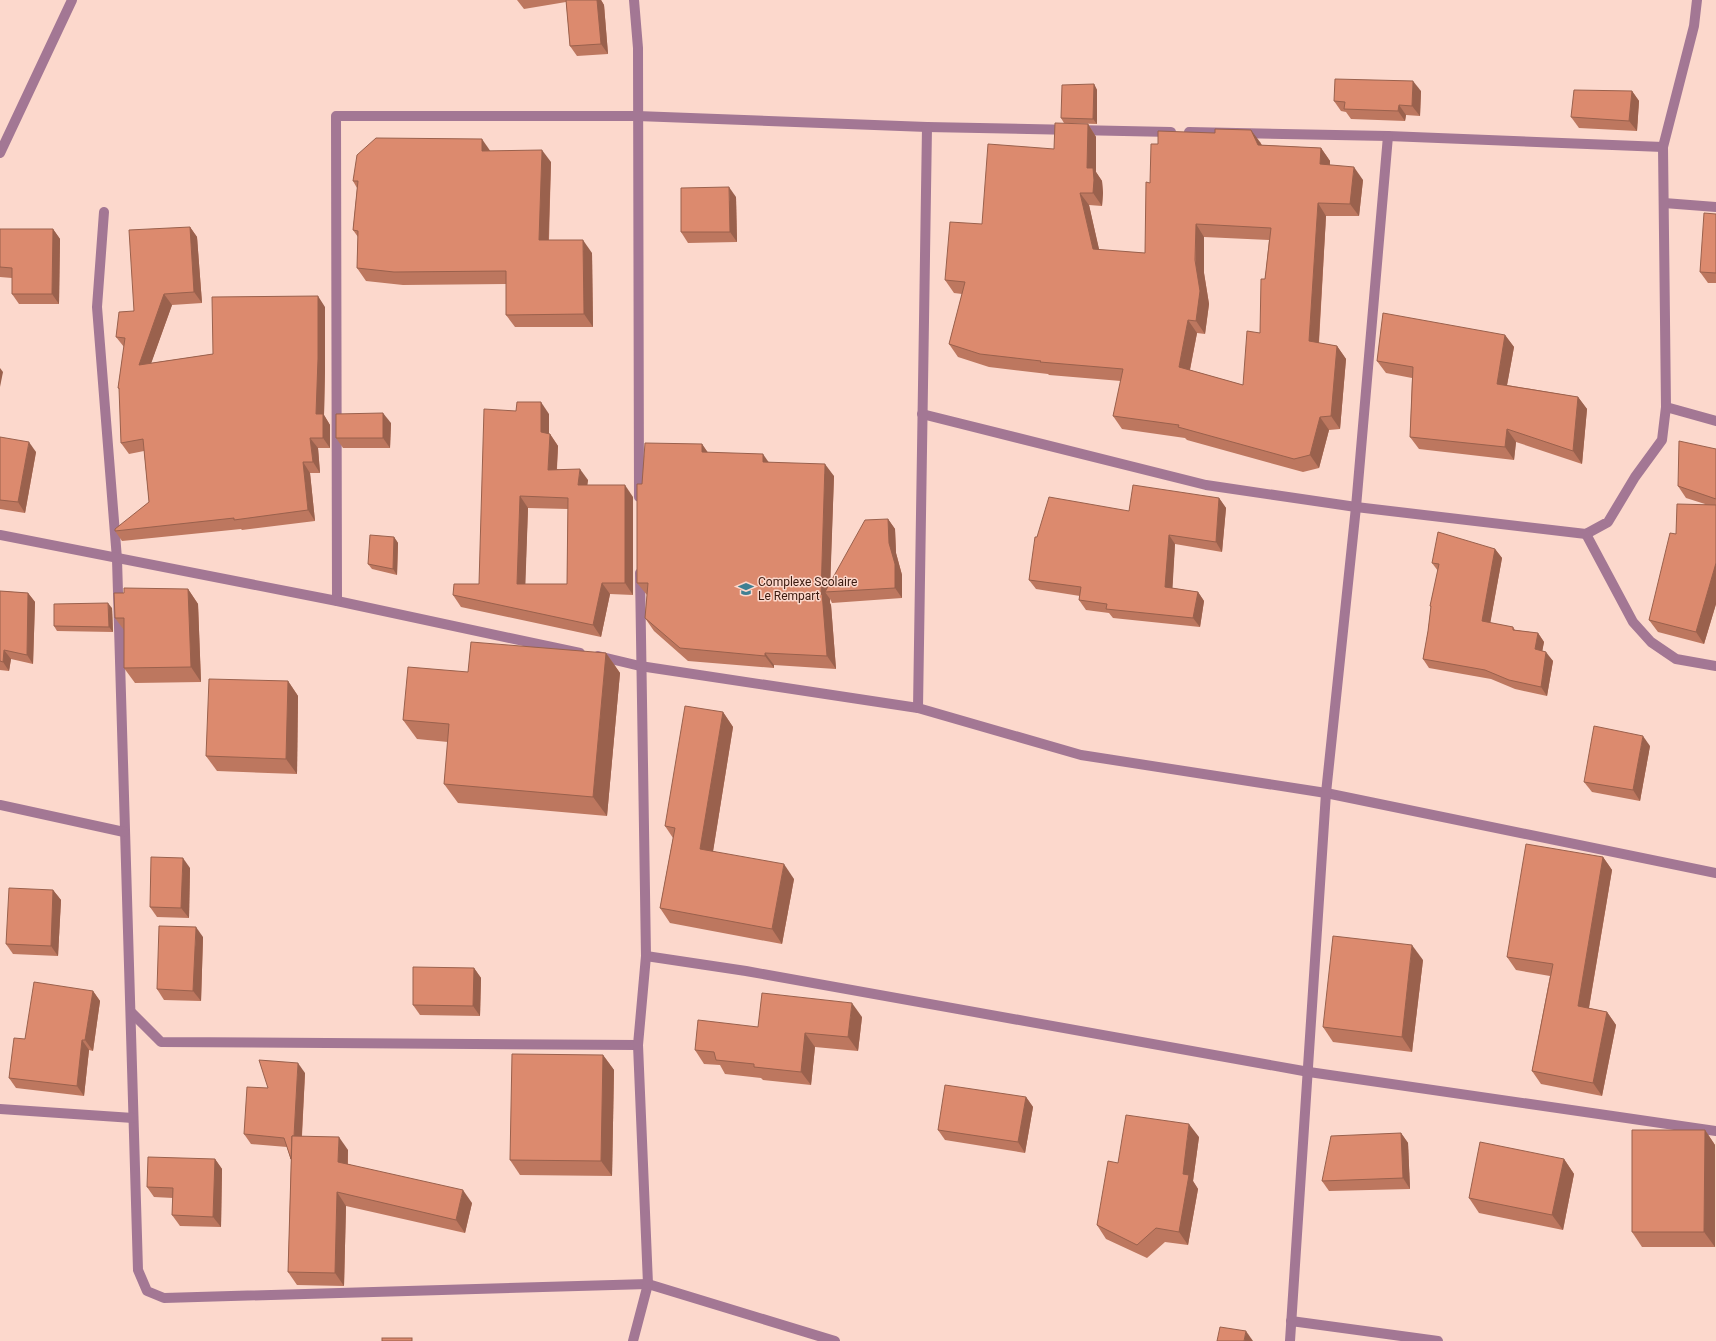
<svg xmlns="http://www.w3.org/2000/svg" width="1716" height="1341" font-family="Roboto,sans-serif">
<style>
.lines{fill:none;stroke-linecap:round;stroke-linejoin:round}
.minor{stroke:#a37794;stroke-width:10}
.wall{fill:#bd775f;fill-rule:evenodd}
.shaded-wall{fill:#9a614d}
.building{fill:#dc8a6e;stroke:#9a614d;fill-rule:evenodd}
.labels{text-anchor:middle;stroke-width:3;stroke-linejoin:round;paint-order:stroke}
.poi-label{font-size:12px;fill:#3a1a0f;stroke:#fcd8cc;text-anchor:start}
</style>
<rect width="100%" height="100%" fill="#fcd8cc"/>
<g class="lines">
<g class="minor">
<polyline points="634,0 638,48 639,497"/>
<polyline points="1189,132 1388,136 1663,147"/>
<polyline points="0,153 72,0"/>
<polyline points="1664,203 1716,207"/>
<polyline points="104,212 97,307 117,559 138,1270 147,1291 164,1298 648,1284 835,1341"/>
<polyline points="1666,407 1716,421"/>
<polyline points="922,414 1206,485 1356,507 1586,534 1608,522 1635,477 1662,440 1666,407 1663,147 1694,26 1697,0"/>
<polyline points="1586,534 1633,622 1651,642 1676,659 1716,666"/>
<polyline points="0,535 337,601 580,653"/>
<polyline points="337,601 336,116 637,116 927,127 1171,132"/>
<polyline points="598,656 640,666 918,708 1081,755 1326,793 1716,873"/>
<polyline points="918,708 927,127"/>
<polyline points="0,805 124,832"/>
<polyline points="646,956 746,971 1309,1072 1716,1131"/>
<polyline points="131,1012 161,1042 638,1045"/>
<polyline points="0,1109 133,1118"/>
<polyline points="1291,1321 1438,1341"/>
<polyline points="633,1341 648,1284 638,1045 646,956 640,573"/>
<polyline points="1290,1341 1326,793 1356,507 1388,136"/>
</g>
</g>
<g class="wall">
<polygon points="517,0 601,0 604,5 608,54 577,56 570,46 566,2 524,9"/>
<polygon points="1094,84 1097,90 1097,124 1064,123 1061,118"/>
<polygon points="1421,91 1420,116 1406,115 1405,121 1351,119 1346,112 1341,111 1334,101"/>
<polygon points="1632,91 1639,101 1637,131 1579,128 1571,117"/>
<path d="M1088 124 1096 137V172L1102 181 1103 193 1102 206 1089 205 1099 250 1145 253 1150 183 1158 144 1260 142 1262 145 1321 148 1330 161V165L1363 180 1359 216H1326L1319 343 1337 346 1346 359 1340 429 1329 430 1319 468 1303 472 1187 440 1185 438 1122 429 1113 416 1121 381 1049 375 1048 374 989 367 958 357 949 344 962 294 954 293 945 280 982 224 1054 149ZM1204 237 1269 240 1265 279 1260 333 1243 385 1190 370 1197 333 1205 334 1209 304 1204 273Z"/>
<polygon points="490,151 551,162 549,240 592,253 593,327 515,327 506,315 506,284 403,285 366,281 357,268 358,237 353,230 357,188 353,181"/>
<polygon points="736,197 737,242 688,243 681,232"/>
<polygon points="1716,214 1716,283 1708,283 1700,272"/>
<polygon points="190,227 197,237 202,303 172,305 151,363 213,354 325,307 325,370 324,415 330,425 330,448 318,448 320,473 310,473 315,521 242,530 241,529 122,541 115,531 149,502 144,451 129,454 121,443 120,390 118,388 124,347 116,337"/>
<polygon points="0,229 53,229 60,239 59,304 19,304 12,294 12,278 0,277"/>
<polygon points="1505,335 1514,347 1507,385 1578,397 1587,409 1582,464 1516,442 1514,460 1419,449 1410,437 1412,378 1386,373 1377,361"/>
<path d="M549 414V434H550L558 446 557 469 588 480 587 485 633 497V595L610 594 601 637 461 607 453 595 479 584ZM528 508 568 509 567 584H525Z"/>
<polygon points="391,423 390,448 343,448 336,438"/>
<polygon points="0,437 36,452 25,513 0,509"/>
<polygon points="702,444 708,453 769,462 834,476 830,583 888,519 895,529 896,553 902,575 902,598 832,603 830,599 830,603 831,605 836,669 774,665 774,668 688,661 654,631 645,618 647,595 637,583 642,484"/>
<polygon points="1716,449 1716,604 1704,644 1658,632 1649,620 1676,534 1705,504 1686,498 1678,486"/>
<polygon points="1219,498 1226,508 1222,552 1175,544 1172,588 1198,592 1204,601 1200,627 1113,618 1109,613 1086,610 1079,600 1080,596 1036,589 1029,580 1037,537 1129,511"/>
<polygon points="394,537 398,543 397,575 372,569 368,564"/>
<polygon points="1495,549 1502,558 1490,623 1513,627 1515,630 1538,633 1544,642 1542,651 1553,661 1547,696 1515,689 1491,679 1429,668 1423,659 1428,631 1431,607 1430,606 1438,571 1432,563"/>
<polygon points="188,589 198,604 201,682 135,683 124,668 124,630 115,618 124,593"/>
<polygon points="0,591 28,593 35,602 33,664 11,659 9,671 0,670"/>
<polygon points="112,608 113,632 57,631 54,626"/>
<polygon points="606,653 620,673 607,816 458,803 444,784 448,742 417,739 403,720 468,672"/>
<polygon points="288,681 298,696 297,774 217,771 206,756"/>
<polygon points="723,712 733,727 713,851 794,879 782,944 670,923 660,908 673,838 665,826"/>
<polygon points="1650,746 1640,801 1592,792 1584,782"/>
<polygon points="1603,857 1612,870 1589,1008 1607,1012 1616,1025 1602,1096 1541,1084 1532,1071 1550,976 1516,970 1507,957"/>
<polygon points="190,868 189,918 157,917 150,907"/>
<polygon points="53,890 61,900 58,956 13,954 6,944"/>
<polygon points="203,937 201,1001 164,1000 157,989"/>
<polygon points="1423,960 1412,1052 1333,1042 1323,1027"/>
<polygon points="474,968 481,978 480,1016 420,1015 413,1005"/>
<polygon points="93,991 100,1001 93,1051 89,1050 84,1096 16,1088 9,1078 25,1039"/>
<polygon points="862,1017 858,1051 815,1047 811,1085 763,1080 761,1078 725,1074 720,1065 704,1064 695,1050 758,1027"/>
<polygon points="603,1055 614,1070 612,1176 520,1175 510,1160"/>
<polygon points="305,1073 302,1136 348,1150 348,1164 472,1203 465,1233 346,1206 344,1286 297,1285 288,1272 291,1160 287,1147 251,1144 244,1134 268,1088"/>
<polygon points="1026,1097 1033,1107 1025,1153 945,1140 938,1130"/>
<polygon points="1705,1130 1715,1145 1715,1247 1642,1247 1632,1232"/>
<polygon points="1401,1133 1408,1143 1410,1189 1329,1191 1322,1181"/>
<polygon points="1199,1137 1193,1181 1198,1189 1188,1245 1165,1242 1147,1258 1106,1239 1097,1225 1118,1163"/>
<polygon points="215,1159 222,1169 221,1227 180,1226 172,1215 173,1198 154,1197 147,1187"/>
<polygon points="1564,1159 1574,1174 1563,1230 1479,1213 1469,1198"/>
</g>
<g class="shaded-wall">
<polygon points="597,0 601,0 604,5 608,54 601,44"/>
<polygon points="1413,81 1421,91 1420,116 1412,106"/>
<polygon points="1094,84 1097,90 1097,124 1093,119"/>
<polygon points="1632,91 1639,101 1637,131 1629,121"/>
<polygon points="1399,105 1406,115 1405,121 1398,111"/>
<polygon points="1088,124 1096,137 1096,172 1102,181 1103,193 1102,206 1093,193 1087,168"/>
<polygon points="1251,130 1260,142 1267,158 1258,145"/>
<polygon points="482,139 491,152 482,151"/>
<polygon points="1321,148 1330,161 1329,177 1320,164"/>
<polygon points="542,150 551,162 548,253 539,240"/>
<polygon points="1354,167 1363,180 1359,216 1350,204"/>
<polygon points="729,187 736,197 737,242 730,232"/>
<polygon points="1080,193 1089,205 1102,262 1093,249"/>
<polygon points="1318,203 1326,216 1318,354 1309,341"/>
<polygon points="1196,224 1204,237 1204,273 1209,304 1205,334 1196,321"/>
<polygon points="190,227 197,237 202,303 194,292"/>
<polygon points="53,229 60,239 59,304 52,294"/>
<polygon points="583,240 592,253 593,327 584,314"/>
<polygon points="164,294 172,305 147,375 139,365"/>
<polygon points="318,296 325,307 325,370 324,415 330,425 330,448 323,438 316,414"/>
<polygon points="1188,320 1197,333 1188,379 1179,367"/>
<polygon points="1505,335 1514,347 1505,396 1497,384"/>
<polygon points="1337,346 1346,359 1340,429 1331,416"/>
<polygon points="0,368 3,372 0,387"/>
<polygon points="1578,397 1587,409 1582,464 1573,451"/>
<polygon points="541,402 549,414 549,444 541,432"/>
<polygon points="383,413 391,423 390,448 383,438"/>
<polygon points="1320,417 1329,430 1319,468 1310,455"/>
<polygon points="1507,429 1516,442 1514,460 1505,447"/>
<polygon points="550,434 558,446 556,481 548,470"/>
<polygon points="310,438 318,448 320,473 313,462"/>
<polygon points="29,442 36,452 25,513 18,502"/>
<polygon points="702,444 711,457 702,452"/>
<polygon points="763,454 772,467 763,462"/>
<polygon points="303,462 310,473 315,521 308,510"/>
<polygon points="825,464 834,476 830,592 825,592 830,599 830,603 831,605 836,669 827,656 821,595"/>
<polygon points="580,469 588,480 586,497 578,485"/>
<polygon points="625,485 633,497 633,595 625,583"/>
<polygon points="520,496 528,508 525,595 517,584"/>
<polygon points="1219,498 1226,508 1222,552 1216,542"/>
<polygon points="888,519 895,529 896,553 902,575 902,598 895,588 889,543"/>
<polygon points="1169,535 1175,544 1172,597 1165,587"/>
<polygon points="394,537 398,543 397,575 393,569"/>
<polygon points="1495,549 1502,558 1489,630 1482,621"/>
<polygon points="1716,563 1716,604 1704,644 1696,632"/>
<polygon points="602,583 610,594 601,637 593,625"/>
<polygon points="188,589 198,604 201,682 191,667"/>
<polygon points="1198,592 1204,601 1200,627 1193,618"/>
<polygon points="28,593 35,602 33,664 27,655"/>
<polygon points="108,603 112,608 113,632 109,627"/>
<polygon points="1538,633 1544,642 1541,658 1535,649"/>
<polygon points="4,650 11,659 9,671 3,662"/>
<polygon points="1546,652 1553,661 1547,696 1541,687"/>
<polygon points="606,653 620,673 607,816 593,797"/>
<polygon points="765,653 774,665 774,668 765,656"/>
<polygon points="288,681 298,696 297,774 286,759"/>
<polygon points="723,712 733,727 711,864 700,849"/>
<polygon points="1643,736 1650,746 1640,801 1633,790"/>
<polygon points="1603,857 1612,870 1587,1019 1578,1006"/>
<polygon points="183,858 190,868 189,918 181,908"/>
<polygon points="784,864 794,879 782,944 772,929"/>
<polygon points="53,890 61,900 58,956 51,946"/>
<polygon points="196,927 203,937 201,1001 193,991"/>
<polygon points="1412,945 1423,960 1412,1052 1402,1037"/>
<polygon points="474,968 481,978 480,1016 473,1006"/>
<polygon points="93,991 100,1001 93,1051 85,1040"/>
<polygon points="852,1003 862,1017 858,1051 848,1037"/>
<polygon points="1607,1012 1616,1025 1602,1096 1593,1083"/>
<polygon points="805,1033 815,1047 811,1085 801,1072"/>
<polygon points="82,1040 89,1050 84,1096 77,1086"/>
<polygon points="603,1055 614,1070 612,1176 601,1161"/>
<polygon points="298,1063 305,1073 300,1169 293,1159"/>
<polygon points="1026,1097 1033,1107 1025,1153 1018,1142"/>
<polygon points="1189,1124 1199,1137 1193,1181 1198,1189 1188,1245 1179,1232 1183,1174"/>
<polygon points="1705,1130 1715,1145 1715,1247 1704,1232"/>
<polygon points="1401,1133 1408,1143 1410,1189 1403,1178"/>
<polygon points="339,1137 348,1150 347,1175 338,1162"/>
<polygon points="215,1159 222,1169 221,1227 213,1217"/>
<polygon points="1564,1159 1574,1174 1563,1230 1552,1215"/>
<polygon points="463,1190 472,1203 465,1233 456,1220"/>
<polygon points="337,1192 346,1206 344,1286 335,1273"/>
<polygon points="1246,1331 1253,1341 1244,1341"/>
</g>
<g class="building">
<polygon points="566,0 597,0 601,44 570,46"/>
<polygon points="1335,79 1413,81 1412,106 1399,105 1398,111 1344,109 1345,102 1334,101"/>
<polygon points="1094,84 1093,119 1061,118 1062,85"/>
<polygon points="1574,90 1632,91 1629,121 1571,117"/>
<path d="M1055 123 1088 124 1087 168H1093L1094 180 1093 193H1080L1093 249 1145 253 1146 182 1150 183 1151 144H1158V131L1215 133V129L1251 130 1258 145 1321 148 1320 164 1354 167 1350 204 1318 203 1309 341 1337 346 1331 416 1320 417 1310 455 1294 459 1178 427 1179 425 1113 416 1123 369 1040 362 1041 361 980 354 949 344 965 282 945 280 950 222 982 224 988 144 1054 149ZM1196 224 1271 228 1265 279H1261L1260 333 1247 331 1243 385 1179 367 1188 320 1196 321 1200 291 1195 260Z"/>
<polygon points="376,138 482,139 482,151 542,150 539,240 583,240 584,314 506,315 506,271 394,272 357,268 358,231 353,230 358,181 353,181 357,155"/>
<polygon points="729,187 730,232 681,232 681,188"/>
<polygon points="1704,213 1716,214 1716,273 1700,272"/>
<polygon points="190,227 194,292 164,294 139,365 213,354 212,297 318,296 318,359 316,414 323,414 323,438 310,438 313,462 303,462 308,510 234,520 234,518 115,531 115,529 149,502 143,439 121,443 119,388 118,388 125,338 116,337 119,312 134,311 129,230"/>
<polygon points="0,229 53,229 52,294 12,294 12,268 0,267"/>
<polygon points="1383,313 1505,335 1497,384 1578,397 1573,451 1507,429 1505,447 1410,437 1413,367 1377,361"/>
<path d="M517 402H541V432L550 434 548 470 580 469 578 485H625V583H602L593 625 453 595 454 584H479L484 409 516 411ZM520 496 568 498 567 584H517Z"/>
<polygon points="383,413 383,438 336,438 336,414"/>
<polygon points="0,437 29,442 18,502 0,500"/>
<polygon points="1679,441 1716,449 1716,499 1678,486"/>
<polygon points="645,443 702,444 702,452 763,454 763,462 825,464 821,595 822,592 827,656 765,653 765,656 680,648 645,618 648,583 637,583 637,484 642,484"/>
<polygon points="1133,485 1219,498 1216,542 1169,535 1165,587 1198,592 1193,618 1106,609 1107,604 1079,600 1081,587 1029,580 1035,537 1037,537 1049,497 1129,511"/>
<polygon points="1677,504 1716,505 1716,563 1696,632 1649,620 1670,533 1676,534"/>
<polygon points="888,519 889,543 895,564 895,588 825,592 865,520"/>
<polygon points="1438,532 1495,549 1482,621 1513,627 1513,630 1538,633 1535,649 1546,652 1541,687 1509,680 1485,670 1423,659 1428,631 1431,606 1430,606 1439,564 1432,563"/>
<polygon points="370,535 394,537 393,569 368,564"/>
<polygon points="124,588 188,589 191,667 124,668 124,618 115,618 114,593 124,593"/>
<polygon points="0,591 28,593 27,655 4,650 3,662 0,661"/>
<polygon points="108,603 109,627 54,626 54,604"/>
<polygon points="471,642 606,653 593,797 444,784 449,724 403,720 408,667 468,672"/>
<polygon points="209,679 288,681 286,759 206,756"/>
<polygon points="685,706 723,712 700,849 784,864 772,929 660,908 675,828 665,826"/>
<polygon points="1594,726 1643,736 1633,790 1584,782"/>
<polygon points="1526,844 1603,857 1578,1006 1607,1012 1593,1083 1532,1071 1553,964 1507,957"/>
<polygon points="151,857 183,858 181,908 150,907"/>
<polygon points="9,888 53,890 51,946 6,944"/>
<polygon points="159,926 196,927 193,991 157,989"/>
<polygon points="1333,936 1412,945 1402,1037 1323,1027"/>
<polygon points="413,967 474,968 473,1006 413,1005"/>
<polygon points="34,982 93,991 85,1040 82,1040 77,1086 9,1078 14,1038 25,1039"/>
<polygon points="762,993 852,1003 848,1037 805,1033 801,1072 754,1067 754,1064 716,1060 714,1052 695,1050 698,1020 758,1027"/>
<polygon points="512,1054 603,1055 601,1161 510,1160"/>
<polygon points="259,1060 298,1063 294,1136 292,1136 291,1159 284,1138 244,1134 247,1087 268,1088"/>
<polygon points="945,1085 1026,1097 1018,1142 938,1130"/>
<polygon points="1126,1115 1189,1124 1183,1174 1189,1175 1179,1232 1156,1228 1137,1245 1097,1225 1108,1161 1118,1163"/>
<polygon points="1632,1130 1705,1130 1704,1232 1632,1232"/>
<polygon points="1401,1133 1403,1178 1322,1181 1331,1136"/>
<polygon points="292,1136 339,1137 338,1162 463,1190 456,1220 337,1192 335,1273 288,1272"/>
<polygon points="1480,1142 1564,1159 1552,1215 1469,1198"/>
<polygon points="148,1157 215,1159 213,1217 172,1215 173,1188 147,1187"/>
<polygon points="1220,1327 1246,1331 1244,1341 1217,1341"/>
<rect x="382" y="1338" width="30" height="3"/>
</g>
<defs>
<g id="school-bare" transform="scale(1.2)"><path d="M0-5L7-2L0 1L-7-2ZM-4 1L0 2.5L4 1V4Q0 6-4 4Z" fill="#3f8093" stroke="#fcd8cc" stroke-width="2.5" paint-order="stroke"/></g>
</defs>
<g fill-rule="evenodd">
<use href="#school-bare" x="746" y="589"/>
</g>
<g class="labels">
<g class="poi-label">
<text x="758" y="586">Complexe Scolaire<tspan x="758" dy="14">Le Rempart</tspan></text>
</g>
</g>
</svg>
